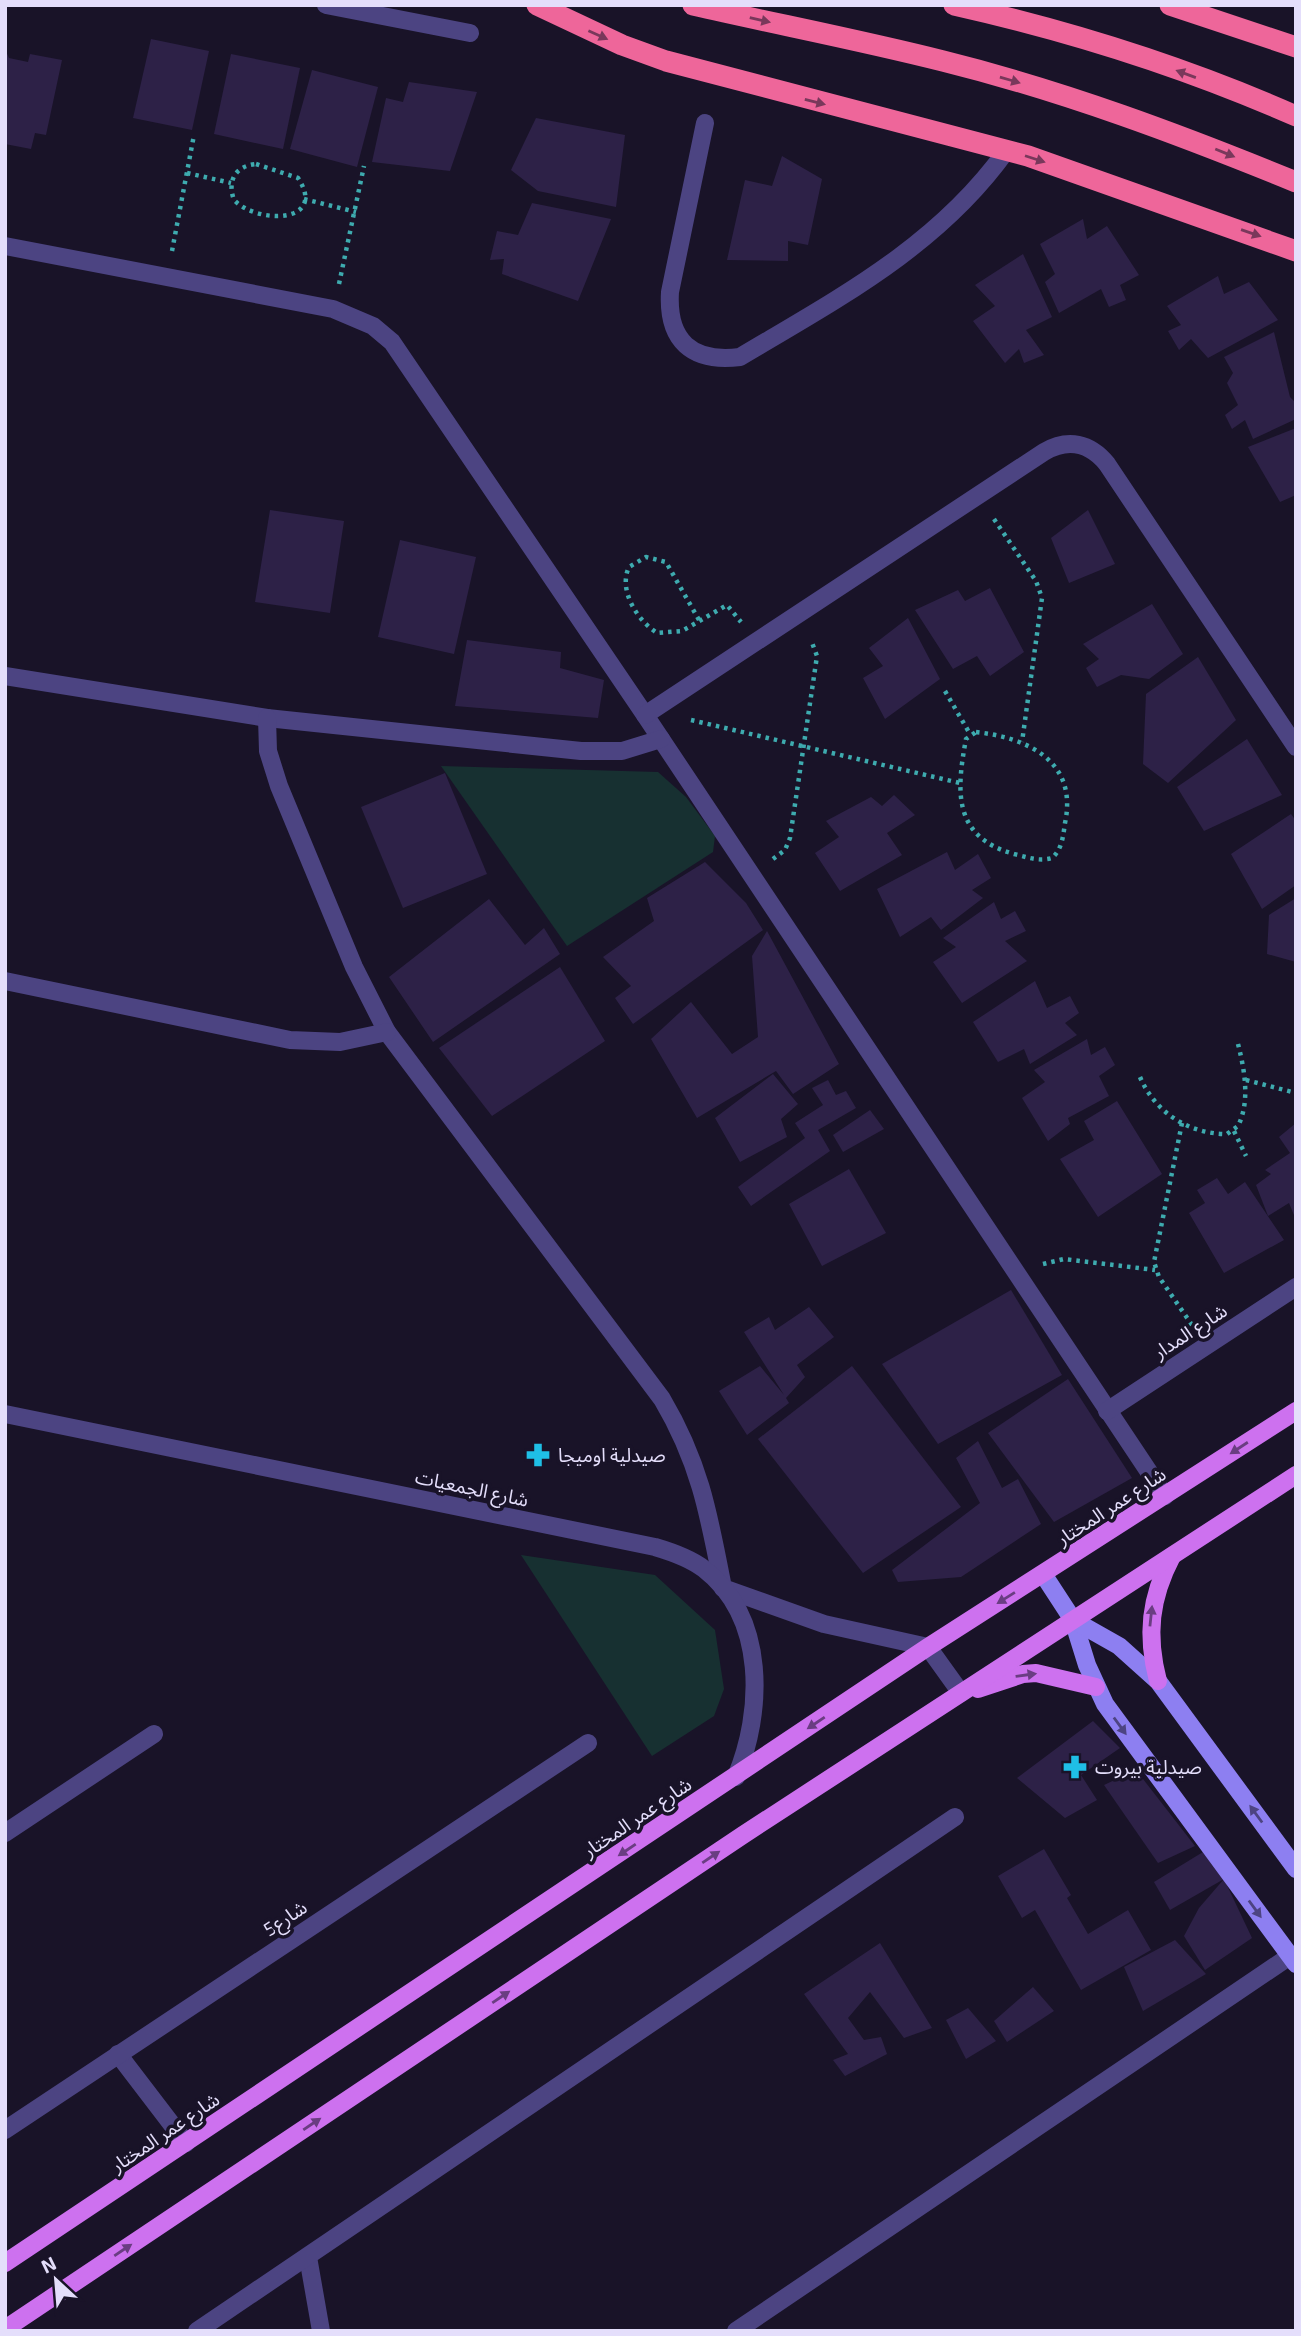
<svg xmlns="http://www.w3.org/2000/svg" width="1301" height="2336" font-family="'Exo 2','Noto Sans Arabic',sans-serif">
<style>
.green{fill:#173031}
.building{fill:#2d2147}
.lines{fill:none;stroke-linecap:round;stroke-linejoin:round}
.path{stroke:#3eabaf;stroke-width:4.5;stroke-dasharray:3.5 5;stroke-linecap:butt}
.street{stroke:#4c4482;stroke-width:18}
.secondary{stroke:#8d7ff1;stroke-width:18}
.primary{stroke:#cd71ef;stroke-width:18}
.highway{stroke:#ee669a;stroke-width:21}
.oneway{fill:#79385b}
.oneway2{fill:#6a3d82}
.oneway3{fill:#4d4482}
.labels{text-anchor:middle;stroke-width:7;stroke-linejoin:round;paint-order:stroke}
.street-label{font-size:19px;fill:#e4defb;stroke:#191328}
.poi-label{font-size:19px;fill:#e4defb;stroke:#191328;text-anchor:start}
</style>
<rect width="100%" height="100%" fill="#191328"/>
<g class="green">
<polygon points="441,766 658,772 686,797 715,836 713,852 567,946"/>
<polygon points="521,1555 655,1575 715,1630 724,1689 714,1716 652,1756"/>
</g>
<g class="building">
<polygon points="151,39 209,51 192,130 133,118"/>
<polygon points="5,49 9,58 28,62 30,54 62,60 46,135 35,133 31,149 5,144"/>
<polygon points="231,54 300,68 283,149 214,134"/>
<polygon points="312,70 378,87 357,167 290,149"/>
<polygon points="409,82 477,92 450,171 372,162 386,98 403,102"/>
<polygon points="536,118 625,135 616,207 538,191 511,170"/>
<polygon points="782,156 822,179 808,245 788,241 788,261 727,260 745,180 772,186"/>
<polygon points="532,203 611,219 578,301 502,274 504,259 490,260 497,231 518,235"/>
<polygon points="1083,219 1087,239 1107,226 1139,275 1120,285 1126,300 1109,307 1101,289 1059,313 1045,282 1055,274 1040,244"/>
<polygon points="1023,254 1052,317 1026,330 1044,355 1024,363 1019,349 1005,363 973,321 995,306 975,285"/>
<polygon points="1218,276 1224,294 1249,282 1278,320 1208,358 1191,339 1179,350 1168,331 1181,325 1167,306"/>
<polygon points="1274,332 1290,397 1296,403 1296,419 1253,439 1245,420 1232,429 1225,415 1238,405 1227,383 1233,373 1224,357"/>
<polygon points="1296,428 1296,495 1280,502 1248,447"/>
<polygon points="270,510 344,521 330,613 255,602"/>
<polygon points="1088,510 1115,564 1069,583 1051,538"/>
<polygon points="400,540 476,557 454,654 378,637"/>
<polygon points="990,588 1024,652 990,676 977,656 953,669 915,610 958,590 965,601"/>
<polygon points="1152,604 1183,654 1149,679 1121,675 1097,687 1086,668 1099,659 1083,644"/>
<polygon points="908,618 940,679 885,719 863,678 883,666 869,648"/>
<polygon points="467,640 561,652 560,668 604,680 598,718 455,706"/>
<polygon points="1198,657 1236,720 1168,783 1143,764 1146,694"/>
<polygon points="1247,739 1282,795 1204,831 1177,787"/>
<polygon points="445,773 487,874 403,908 361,807"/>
<polygon points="894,795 915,815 887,833 902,855 840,891 815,853 839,837 826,821 871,797 882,806"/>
<polygon points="1291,814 1296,821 1296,885 1262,909 1231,854"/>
<polygon points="947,852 955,870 978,854 991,878 972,890 983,898 941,930 931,917 900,937 877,889"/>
<polygon points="705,862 746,903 763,930 633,1024 615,998 631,986 603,957 654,921 647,898"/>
<polygon points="1296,898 1296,962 1267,954 1269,915"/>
<polygon points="489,899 525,945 544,928 560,954 433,1042 389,977"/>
<polygon points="994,902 1001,919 1015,911 1026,931 1005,941 1027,961 962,1003 933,962 956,947 943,938"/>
<polygon points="767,931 839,1064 793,1094 776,1071 697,1118 651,1039 691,1002 732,1054 758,1037 752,956"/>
<polygon points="560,967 605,1041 492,1116 439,1048"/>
<polygon points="1035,981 1047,1008 1070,996 1079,1013 1065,1023 1077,1035 1030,1064 1024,1049 998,1062 973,1022"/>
<polygon points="1087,1039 1091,1055 1105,1047 1115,1065 1099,1076 1109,1096 1068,1118 1070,1124 1048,1141 1022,1098 1045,1082 1034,1070"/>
<polygon points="773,1074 798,1104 781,1119 787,1137 740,1162 715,1118"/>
<polygon points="828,1080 836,1095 846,1091 856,1108 818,1130 830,1151 751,1206 738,1187 805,1138 795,1123 823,1105 812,1088"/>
<polygon points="1117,1101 1162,1174 1098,1217 1060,1159 1094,1140 1084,1121"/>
<polygon points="870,1110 884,1129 843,1152 833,1135"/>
<polygon points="1296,1123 1296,1220 1289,1203 1268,1216 1256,1185 1271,1174 1265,1170 1290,1153 1279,1137"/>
<polygon points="849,1169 886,1233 822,1266 789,1204"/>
<polygon points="1217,1178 1228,1194 1245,1182 1284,1240 1224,1273 1189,1213 1205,1203 1197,1190"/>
<polygon points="1011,1290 1062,1375 938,1444 882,1364"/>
<polygon points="809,1307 834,1337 797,1365 805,1377 786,1398 789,1403 747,1435 719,1391 760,1366 784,1395 744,1332 769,1317 775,1330"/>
<polygon points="852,1366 961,1507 863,1573 758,1439"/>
<polygon points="1068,1379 1132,1478 1054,1522 988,1433"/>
<polygon points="978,1441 1002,1488 1018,1479 1041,1524 961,1577 898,1582 892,1570 980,1503 956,1458"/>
<polygon points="1093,1721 1120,1748 1081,1775 1097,1800 1065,1818 1017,1778"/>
<polygon points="1136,1770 1195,1846 1158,1863 1104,1785"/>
<polygon points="1044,1849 1071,1895 1067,1898 1088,1934 1128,1910 1151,1950 1081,1990 1035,1910 1022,1918 998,1876"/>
<polygon points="1203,1852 1224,1879 1170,1910 1154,1882"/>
<polygon points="1224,1879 1252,1938 1205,1970 1184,1936 1199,1908"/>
<polygon points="1175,1940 1206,1974 1143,2011 1124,1967"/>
<polygon points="880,1943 932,2028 904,2038 870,1992 848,2018 864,2040 881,2037 887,2054 845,2076 833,2060 848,2054 804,1994"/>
<polygon points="1033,1987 1054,2011 1007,2042 994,2021"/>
<polygon points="968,2008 996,2041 966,2059 946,2020"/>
</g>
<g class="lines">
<g class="path">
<path d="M256 164 298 178C328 223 258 225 234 200 227 181 235 166 256 164Z"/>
<polyline points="187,173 231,183"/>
<polyline points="304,199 356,212"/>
<polyline points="172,251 194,135"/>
<polyline points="339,284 364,166"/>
<polyline points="994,519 1036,581 1042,598 1022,742"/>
<path d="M699 620 666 562 646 557 629 567C618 590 637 620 657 633L682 631 727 605 741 622"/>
<polyline points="945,691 970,734"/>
<polyline points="691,720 960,783"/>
<path d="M976 732C1029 738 1078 762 1065 823 1063 837 1062 849 1052 858 1039 862 1027 857 1014 854 953 837 956 792 966 739Z"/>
<polyline points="773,859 785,850 790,838 817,656 811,640"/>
<path d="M1140 1077C1155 1112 1188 1134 1227 1134L1238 1126C1251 1100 1244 1067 1237 1040"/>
<polyline points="1246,1080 1296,1093"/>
<polyline points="1182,1123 1154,1262 1159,1277 1192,1325"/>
<polyline points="1234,1131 1246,1156"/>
<polyline points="1043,1264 1064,1259 1155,1270"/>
</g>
<g class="street">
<polyline points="326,5 470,33"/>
<path d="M705 123 670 292C667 341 692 363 740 357 839 298 938 246 1006 151"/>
<polyline points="5,246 333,309 373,326 392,342 645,715 1165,1496"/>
<polyline points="5,676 267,718 581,751 622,751 661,739"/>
<path d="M645 715 1044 452C1068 438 1090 443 1107 464L1296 747"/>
<path d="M267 718 268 751 279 786 354 967 387 1032 662 1399C700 1463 709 1515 723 1588L824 1624 928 1647 961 1693"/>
<polyline points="5,981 290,1040 340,1042 387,1032"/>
<polyline points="1107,1411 1296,1287"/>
<path d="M5 1414 655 1547C672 1552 690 1558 704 1569 767 1618 763 1712 736 1777"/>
<polyline points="5,1833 154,1734"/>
<polyline points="118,2054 186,2143"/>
<polyline points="5,2130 588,1743"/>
<polyline points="308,2257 321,2331"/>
<polyline points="197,2331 955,1817"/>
<polyline points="736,2331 1290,1956"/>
</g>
<g class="secondary">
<polyline points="1043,1574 1073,1620 1087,1665 1105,1704 1296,1964"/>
<polyline points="1073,1620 1119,1646 1158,1681 1296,1869"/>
</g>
<g class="primary">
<path d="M1158 1681C1146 1635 1150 1598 1172 1556"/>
<polyline points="978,1689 1023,1674 1036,1673 1096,1687"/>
<polyline points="5,2263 928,1647 1296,1411"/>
<polyline points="5,2329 743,1835 1296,1475"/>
</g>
<g class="highway">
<polyline points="537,5 622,45 666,61 1028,156 1296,251"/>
<path d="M693 5C776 24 860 40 943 61 1064 91 1181 135 1296 182"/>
<path d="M954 5C1070 31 1187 68 1296 116"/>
<polyline points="1170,5 1296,47"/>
</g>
</g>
<defs><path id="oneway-solid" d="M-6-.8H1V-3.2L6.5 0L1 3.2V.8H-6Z" transform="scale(1.75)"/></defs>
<g class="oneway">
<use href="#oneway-solid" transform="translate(760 20) rotate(13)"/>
<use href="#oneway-solid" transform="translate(598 35) rotate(24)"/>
<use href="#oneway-solid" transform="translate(1186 74) rotate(-160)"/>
<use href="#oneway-solid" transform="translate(1010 80) rotate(16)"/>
<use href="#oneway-solid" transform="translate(815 102) rotate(14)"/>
<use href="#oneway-solid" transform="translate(1225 153) rotate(22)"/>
<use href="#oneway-solid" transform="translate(1035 159) rotate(18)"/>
<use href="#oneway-solid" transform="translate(1251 233) rotate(19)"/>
</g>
<g class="oneway2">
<use href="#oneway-solid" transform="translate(1239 1448) rotate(147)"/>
<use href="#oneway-solid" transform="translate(1006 1598) rotate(148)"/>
<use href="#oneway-solid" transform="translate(1151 1616) rotate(-84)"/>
<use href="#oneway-solid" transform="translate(1026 1675) rotate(-8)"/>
<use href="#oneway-solid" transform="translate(816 1723) rotate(146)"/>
<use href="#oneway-solid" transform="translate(627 1850) rotate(146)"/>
<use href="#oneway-solid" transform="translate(711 1857) rotate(-34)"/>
<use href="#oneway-solid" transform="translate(501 1997) rotate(-34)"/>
<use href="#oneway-solid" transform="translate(312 2124) rotate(-34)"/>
<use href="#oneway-solid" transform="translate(123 2250) rotate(-34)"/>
</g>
<g class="oneway3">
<use href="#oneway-solid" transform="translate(1120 1726) rotate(54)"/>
<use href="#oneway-solid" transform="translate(1256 1814) rotate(-126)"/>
<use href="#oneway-solid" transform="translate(1255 1909) rotate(54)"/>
</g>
<defs>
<g id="pharmacy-bare" transform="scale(1.89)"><path d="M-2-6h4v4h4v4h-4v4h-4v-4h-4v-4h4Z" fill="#1fbfe6" stroke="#191328" stroke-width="2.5" paint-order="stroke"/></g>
</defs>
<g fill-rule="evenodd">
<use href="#pharmacy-bare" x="538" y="1455"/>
<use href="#pharmacy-bare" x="1075" y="1767"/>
</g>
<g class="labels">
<g class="street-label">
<text transform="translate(1190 1331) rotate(-33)" y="7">شارع المدار</text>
<text transform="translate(472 1488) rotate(12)" y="7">شارع الجمعيات</text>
<text transform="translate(1111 1506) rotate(-33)" y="7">شارع عمر المختار</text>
<text transform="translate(637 1817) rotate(-34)" y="7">شارع عمر المختار</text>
<text transform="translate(285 1918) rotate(-34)" y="7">شارع5</text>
<text transform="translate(165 2132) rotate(-34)" y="7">شارع عمر المختار</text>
</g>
<g class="poi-label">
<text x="558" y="1462">صيدلية اوميجا</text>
<text x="1095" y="1774">صيدلية بيروت</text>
</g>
</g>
<rect width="1301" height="2336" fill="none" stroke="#e4defb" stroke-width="14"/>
<g transform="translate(56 2280) rotate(334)" stroke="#191328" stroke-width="5" paint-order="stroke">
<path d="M0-5L12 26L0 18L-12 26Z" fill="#e4defb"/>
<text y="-10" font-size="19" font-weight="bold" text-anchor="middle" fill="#e4defb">N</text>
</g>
</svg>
